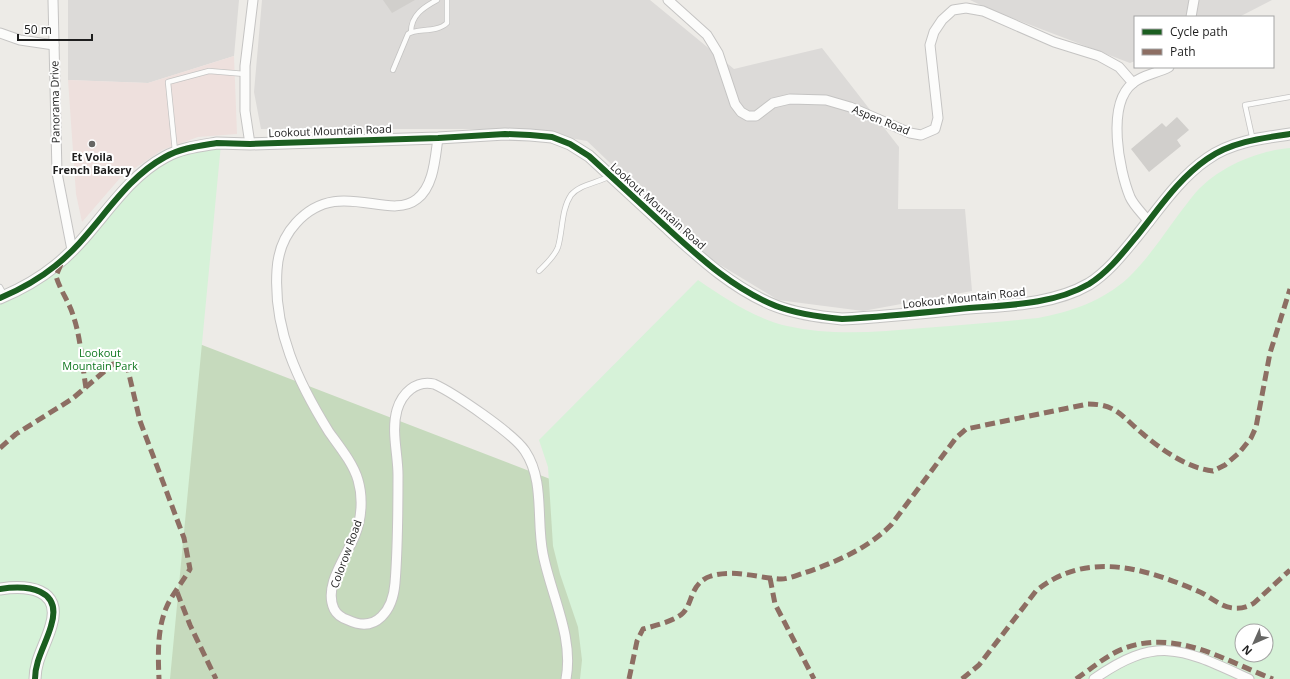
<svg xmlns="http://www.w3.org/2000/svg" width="1290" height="679" font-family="'Open Sans',sans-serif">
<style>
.residential{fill:#dcdad8}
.commercial{fill:#eee0dd}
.forest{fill:#c6dabd}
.park{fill:#d6f2d8;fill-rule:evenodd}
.building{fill:#d1cfcc}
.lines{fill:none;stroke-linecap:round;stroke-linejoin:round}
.service-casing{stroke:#c5c4c3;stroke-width:6}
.minor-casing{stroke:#c5c4c3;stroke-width:11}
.tertiary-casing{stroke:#c5c4c3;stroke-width:13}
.service{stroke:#fcfcfb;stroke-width:4.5}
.minor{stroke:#fcfcfb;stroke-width:9}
.tertiary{stroke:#fcfcfb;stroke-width:11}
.quiet{stroke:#8d6e63;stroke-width:5;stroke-dasharray:10 5;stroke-linecap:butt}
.cycleway-casing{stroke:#fff;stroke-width:8}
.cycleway{stroke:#1b5e20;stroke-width:6}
.poi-dot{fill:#666664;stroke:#fff;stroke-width:1.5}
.labels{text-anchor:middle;stroke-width:4;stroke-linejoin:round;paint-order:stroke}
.street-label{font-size:11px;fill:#1e1e1e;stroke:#fff}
.poi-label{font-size:11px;font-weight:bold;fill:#1e1e1e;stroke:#fff}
.park-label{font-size:11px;fill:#107820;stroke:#fff}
</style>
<rect width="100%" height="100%" fill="#edebe7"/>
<g class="residential">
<polygon points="68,0 239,0 234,56 148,83 68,80"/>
<polygon points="262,0 650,0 734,69 822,48 899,147 898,209 965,209 972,291 863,311 778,300 712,260 587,141 517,129 261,129 254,92"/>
<polygon points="970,0 1272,0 1239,17 1135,17 1135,61 1130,63 991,10"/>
</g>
<polygon class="commercial" points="234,56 237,134 198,137 162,150 120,178 82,222 76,194 68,80 148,83"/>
<polygon class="forest" points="106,308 672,526 1119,679 61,679"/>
<g class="park">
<polygon points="221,144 170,679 0,679 0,298 44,274 149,171 186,151"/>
<path d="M1290 148V679H580L582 660 578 627 560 574 553 546 548 467 539 440 698 280C726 299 754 318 787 326 832 336 877 332 923 328 961 325 999 322 1038 318 1070 312 1103 301 1128 278 1153 254 1170 224 1192 197 1214 169 1255 151 1290 148ZM1242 631H1266V655H1242Z"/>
</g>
<g class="building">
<polygon points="383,0 415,0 392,13"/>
<polygon points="1177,117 1189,130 1177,140 1181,146 1149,172 1131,149 1162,123 1166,127"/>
</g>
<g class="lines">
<g class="service-casing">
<g id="service">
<path d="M411 32C411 15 424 7 437 0"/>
<path d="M393 70 408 34C416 28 437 33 447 23V0"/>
<polyline points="1253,141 1245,105 1290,97"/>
<polyline points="175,151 168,82 209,71 245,74"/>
<path d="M539 271C546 264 555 256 558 247 563 230 561 210 571 195 580 184 598 183 610 176"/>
<polyline points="0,287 5,296"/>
</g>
</g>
<g class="minor-casing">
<g id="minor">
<polyline points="53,0 57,173 72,250"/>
<polyline points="668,0 707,35 718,53 735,104 741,112 748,116 756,116 773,103 790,99 826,100 850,107 910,133 921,135 935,129 938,118 930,45 934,32 942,20 953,10 966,8 983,11 1054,42 1099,56 1119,67 1133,83"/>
<polyline points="1191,17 1194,0"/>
<polyline points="0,33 20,40 54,45"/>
<path d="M438 138C435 158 434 186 417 199 388 222 338 176 296 223 284 236 278 253 277 270 273 330 298 382 329 432 339 446 353 463 358 480 363 497 362 518 355 535 347 556 323 585 334 609 337 615 342 618 348 620 377 634 393 609 395 583 398 547 398 511 398 475 398 454 391 431 397 410 402 393 416 380 434 384 454 393 514 434 525 451 545 481 536 520 543 554 551 595 574 637 566 679"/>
<polyline points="250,144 245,111 245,66 253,0"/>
<path d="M1149 222C1143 214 1134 206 1130 197 1119 170 1106 104 1133 83 1142 75 1158 73 1169 67"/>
<path d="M1094 679C1158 634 1183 649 1249 679"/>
</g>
</g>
<g class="tertiary-casing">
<g id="tertiary">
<path d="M0 298C19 290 39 279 55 266 96 234 119 182 165 157 181 148 199 146 217 143L250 144 438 138 505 134 530 135 552 137 570 144 589 156C614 179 640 203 665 226 699 257 733 289 776 306 797 314 820 317 842 319 881 317 920 313 959 309 1002 305 1051 306 1089 284 1108 272 1122 254 1136 237 1158 210 1178 179 1207 159 1230 142 1262 138 1290 134"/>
<path d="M0 589C27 585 63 588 51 626 46 644 35 660 35 679"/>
</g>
</g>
<use href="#service" class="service"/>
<use href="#minor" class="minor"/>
<use href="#tertiary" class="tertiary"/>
<g class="quiet">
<path d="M61 264 56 276C60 290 69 302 73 315 81 338 82 364 86 388"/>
<path d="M0 448 16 434 72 399 113 364 122 366 128 370 140 421 184 538 190 569C183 581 172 595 167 606 157 628 158 655 159 679"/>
<polyline points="770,578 775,604 814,679"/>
<polyline points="177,592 190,625 216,679"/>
<path d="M629 679 637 641 643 629C654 626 675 621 683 613 693 603 690 583 711 576 734 569 758 578 781 579 789 579 797 575 804 573 836 562 867 549 891 525L956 438 966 429 1088 404C1117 404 1122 417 1143 434 1162 450 1187 468 1213 471L1225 465 1239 453 1251 438 1256 427 1270 353 1290 289"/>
<path d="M962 679 979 665 1036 591C1087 549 1147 569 1200 592 1211 597 1221 607 1233 608 1240 609 1248 607 1254 603L1290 570"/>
<path d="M1076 679C1091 669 1108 654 1125 648 1178 629 1225 661 1273 679"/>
</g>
<g class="cycleway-casing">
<g id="cycleway">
<path d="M0 298C19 290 39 279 55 266 96 234 119 182 165 157 181 148 199 146 217 143L250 144 438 138 505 134 530 135 552 137 570 144 589 156C614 179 640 203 665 226 699 257 733 289 776 306 797 314 820 317 842 319 881 317 920 313 959 309 1002 305 1051 306 1089 284 1108 272 1122 254 1136 237 1158 210 1178 179 1207 159 1230 142 1262 138 1290 134"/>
<path d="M0 589C27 585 63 588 51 626 46 644 35 660 35 679"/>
</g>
</g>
<use href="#cycleway" class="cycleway"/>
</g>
<circle class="poi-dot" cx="92" cy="144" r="4"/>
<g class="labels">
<g class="street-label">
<text transform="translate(55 102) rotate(-91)" y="4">Panorama Drive</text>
<text transform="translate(881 120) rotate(22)" y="4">Aspen Road</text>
<text transform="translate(330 131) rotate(-2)" y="4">Lookout Mountain Road</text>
<text transform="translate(658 206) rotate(42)" y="4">Lookout Mountain Road</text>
<text transform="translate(964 298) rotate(-6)" y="4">Lookout Mountain Road</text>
<text transform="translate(346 554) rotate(-70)" y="4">Colorow Road</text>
</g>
<g class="poi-label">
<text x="92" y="161">Et Voila<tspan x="92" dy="13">French Bakery</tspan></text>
</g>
<g class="park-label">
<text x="100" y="357">Lookout<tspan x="100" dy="13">Mountain Park</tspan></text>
</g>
</g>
<rect x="1134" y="16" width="140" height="52" fill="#ffffff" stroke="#a5a5a5"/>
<rect x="1142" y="29" width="20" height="6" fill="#1b5e20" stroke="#a5a5a5"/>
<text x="1170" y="36" font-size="12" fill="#1e1e1e">Cycle path</text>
<rect x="1142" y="49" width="20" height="6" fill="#8d6e63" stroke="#a5a5a5"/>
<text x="1170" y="56" font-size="12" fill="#1e1e1e">Path</text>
<g transform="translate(1254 643) rotate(225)"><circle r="19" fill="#ffffff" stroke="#a5a5a5"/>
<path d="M0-3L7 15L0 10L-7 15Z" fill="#666664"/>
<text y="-6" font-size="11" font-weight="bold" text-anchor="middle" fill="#1e1e1e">N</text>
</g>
<path d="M18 34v6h74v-6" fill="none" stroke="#1e1e1e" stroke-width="2"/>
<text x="24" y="34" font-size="12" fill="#1e1e1e" stroke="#ffffff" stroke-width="3" paint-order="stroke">50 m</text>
</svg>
